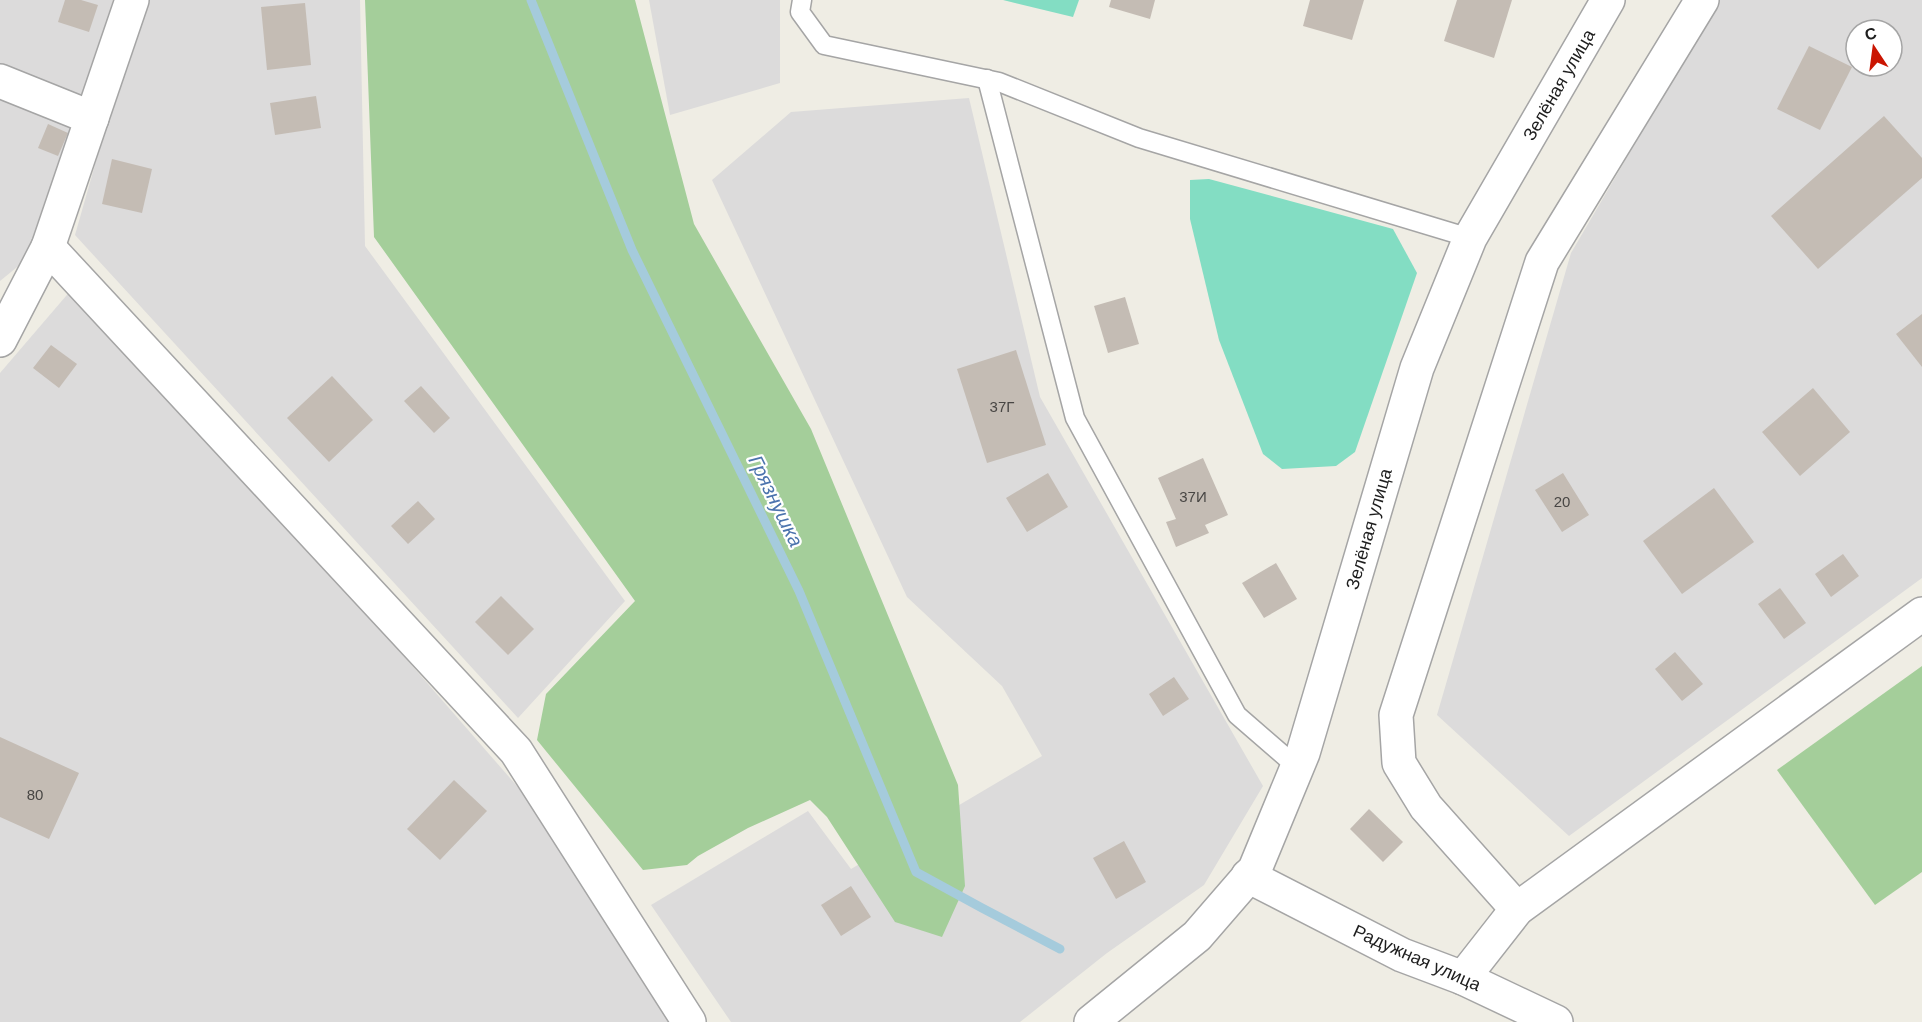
<svg xmlns="http://www.w3.org/2000/svg" width="1922" height="1022" font-family="Helvetica,sans-serif">
<style>
.residential{fill:#dcdbdb;fill-rule:evenodd}
.forest{fill:#a4ce9a}
.pitch{fill:#83ddc3}
.lines{fill:none;stroke-linecap:round;stroke-linejoin:round}
.stream{stroke:#a5cbdc;stroke-width:9}
.building{fill:#c4bcb4}
.lane-casing{stroke:#a5a5a5;stroke-width:21}
.street-casing{stroke:#a5a5a5;stroke-width:36}
.lane{stroke:#fff;stroke-width:18}
.street{stroke:#fff;stroke-width:33}
.labels{text-anchor:middle;stroke-width:4.5;stroke-linejoin:round;paint-order:stroke}
.number-label{font-size:15px;fill:#484644}
.street-label{font-size:18px;fill:#1e1e1e;stroke:#fff}
.water-label{font-size:20px;font-style:italic;fill:#4b73ad;stroke:#fff}
</style>
<rect width="100%" height="100%" fill="#efede4"/>
<g class="residential">
<polygon points="0,0 113,0 87,105 22,263 0,281"/>
<polygon points="142,0 360,0 365,246 625,601 518,718 75,235"/>
<polygon points="649,0 780,0 780,83 670,115"/>
<path d="M1719 0H1922V578L1569 836 1437 715 1571 253ZM1856 30H1892V66H1856Z"/>
<polygon points="969,98 1040,397 1263,786 1204,885 1107,953 1020,1022 731,1022 651,905 808,811 851,869 1042,756 1002,686 907,597 712,180 791,112"/>
<polygon points="78,282 570,847 679,1022 0,1022 0,373"/>
</g>
<g class="forest">
<polygon points="365,0 635,0 694,224 811,429 958,785 965,886 942,937 895,922 827,817 810,800 748,828 698,856 687,865 643,870 537,740 546,694 635,601 374,237"/>
<polygon points="1922,666 1922,872 1875,905 1777,770"/>
</g>
<g class="pitch">
<polygon points="1003,0 1079,0 1073,17"/>
<polygon points="1209,179 1393,229 1417,273 1355,452 1336,466 1282,469 1263,454 1219,340 1190,219 1190,180"/>
</g>
<g class="lines">
<polyline class="stream" points="531,0 632,250 799,591 916,872 982,908 1060,949"/>
</g>
<g class="building">
<polygon points="65,0 81,0 98,5 89,32 58,22"/>
<polygon points="1111,0 1155,0 1150,19 1109,7"/>
<polygon points="1310,0 1364,0 1352,40 1303,26"/>
<polygon points="1457,0 1512,0 1494,58 1444,41"/>
<polygon points="305,3 311,65 267,70 261,7"/>
<polygon points="1809,46 1852,67 1820,130 1777,109"/>
<polygon points="316,96 321,128 275,135 270,103"/>
<polygon points="1884,116 1922,158 1922,178 1818,269 1771,216"/>
<polygon points="48,124 68,133 58,156 38,148"/>
<polygon points="112,159 152,169 142,213 102,204"/>
<polygon points="1125,297 1139,344 1108,353 1094,306"/>
<polygon points="1922,314 1922,367 1896,334"/>
<polygon points="51,345 77,364 59,388 33,368"/>
<polygon points="1016,350 1046,445 987,463 957,369"/>
<polygon points="332,376 373,420 329,462 287,418"/>
<polygon points="421,386 450,418 434,433 404,401"/>
<polygon points="1813,388 1850,432 1800,476 1762,432"/>
<polygon points="1203,458 1228,515 1205,525 1209,533 1176,547 1166,522 1176,519 1158,478"/>
<polygon points="1048,473 1068,507 1027,532 1006,498"/>
<polygon points="1563,473 1589,515 1562,532 1535,490"/>
<polygon points="1714,488 1754,542 1682,594 1643,541"/>
<polygon points="418,501 435,519 408,544 391,526"/>
<polygon points="1843,554 1859,576 1831,597 1815,574"/>
<polygon points="1276,563 1297,599 1264,618 1242,583"/>
<polygon points="1780,588 1806,623 1784,639 1758,604"/>
<polygon points="501,596 534,629 508,655 475,622"/>
<polygon points="1675,652 1703,684 1682,701 1655,669"/>
<polygon points="1174,677 1189,699 1163,716 1149,694"/>
<polygon points="0,737 79,773 49,839 0,817"/>
<polygon points="454,780 487,811 440,860 407,829"/>
<polygon points="1369,809 1403,842 1383,862 1350,829"/>
<polygon points="1124,841 1146,882 1116,899 1093,858"/>
<polygon points="851,886 871,917 841,936 821,905"/>
</g>
<g class="lines">
<g class="lane-casing">
<g id="lane">
<polyline points="802,0 800,12 824,45 999,82 1139,138 1470,238"/>
<polyline points="987,79 1075,418 1237,715 1297,767"/>
</g>
</g>
<g class="street-casing">
<g id="street">
<polyline points="0,81 92,118"/>
<polyline points="48,247 132,0"/>
<polyline points="0,340 48,247 516,751 689,1022"/>
<polyline points="1248,876 1402,955 1463,978 1556,1022"/>
<polyline points="1517,909 1426,807 1399,763 1396,715 1542,262 1702,0"/>
<polyline points="1463,978 1517,909 1922,614"/>
<polyline points="1091,1022 1197,936 1255,869 1303,753 1417,368 1470,238 1608,0"/>
</g>
</g>
<use href="#lane" class="lane"/>
<use href="#street" class="street"/>
</g>
<g class="labels">
<g class="number-label">
<text x="1002" y="412">37Г</text>
<text x="1193" y="502">37И</text>
<text x="1562" y="507">20</text>
<text x="35" y="800">80</text>
</g>
<g class="street-label">
<text transform="translate(1559 85) rotate(-60)" y="6">Зелёная улица</text>
<text transform="translate(1369 529) rotate(-74)" y="6">Зелёная улица</text>
<text transform="translate(1417 958) rotate(24)" y="6">Радужная улица</text>
</g>
<g class="water-label">
<text transform="translate(776 501) rotate(64)" y="7">Грязнушка</text>
</g>
</g>
<g transform="translate(1874 48) rotate(347)"><circle r="28" fill="#ffffff" stroke="#a5a5a5" stroke-width="1.5"/>
<path d="M0-4.5L10 22L0 15L-10 22Z" fill="#ca1502"/>
<text y="-9" font-size="16" font-weight="bold" text-anchor="middle" fill="#1e1e1e">С</text>
</g>
</svg>
